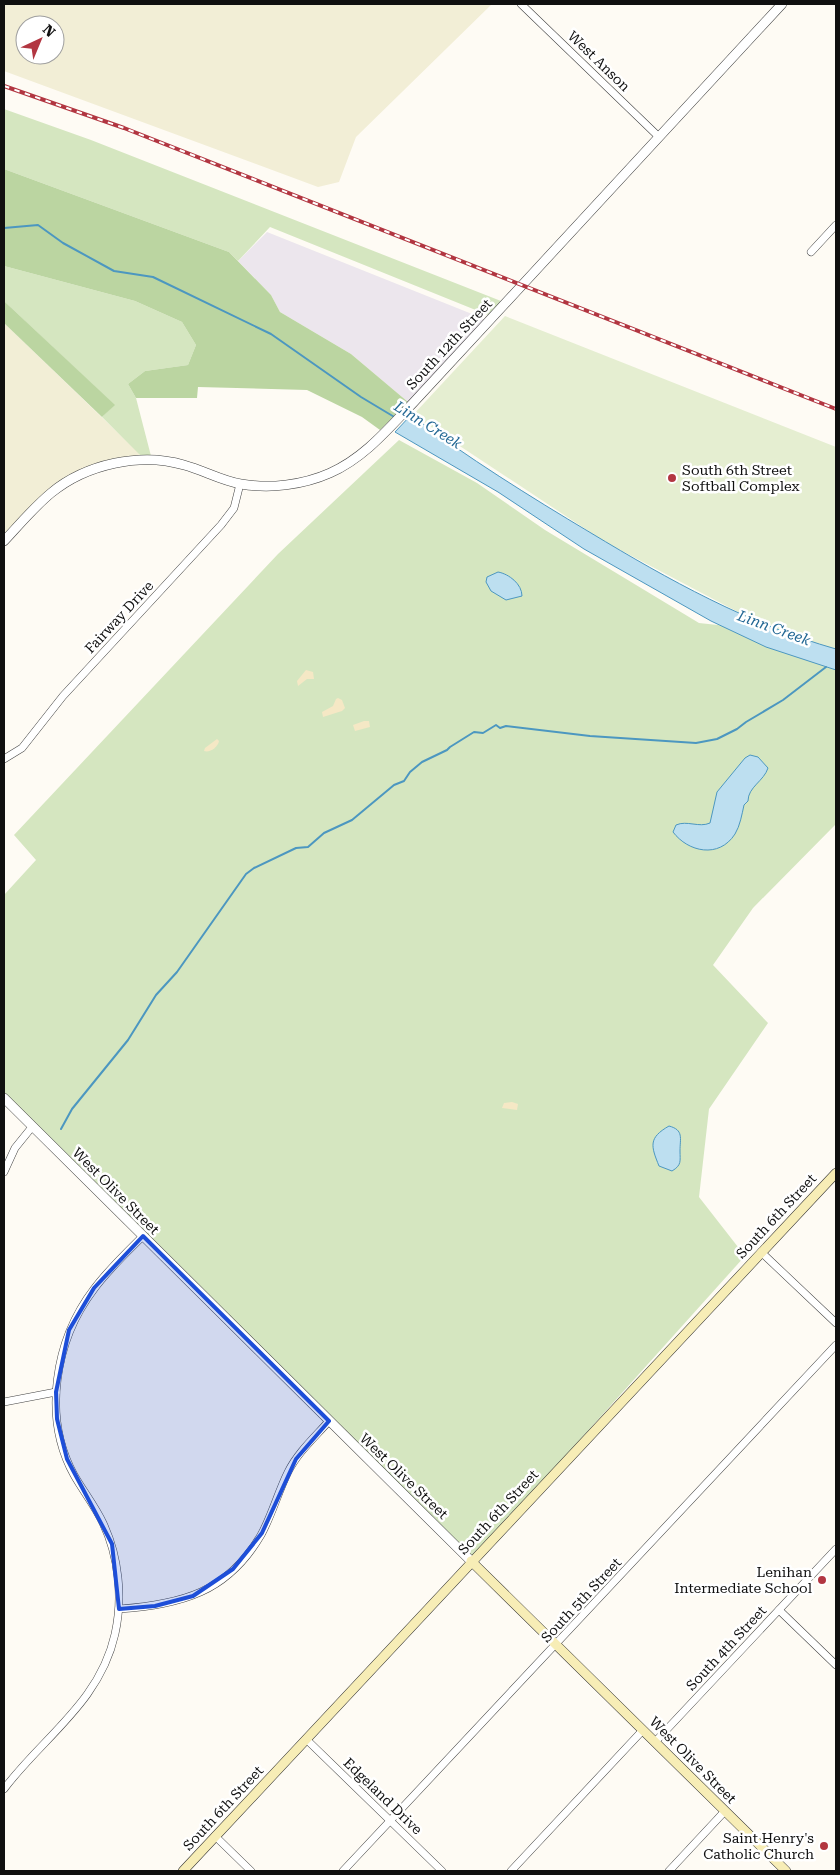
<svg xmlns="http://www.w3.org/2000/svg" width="840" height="1875" font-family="'Roboto Serif',serif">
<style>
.industrial{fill:#ece6ed}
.farmland{fill:#f2eed6;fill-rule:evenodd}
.green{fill:#d5e6c0}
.forest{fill:#bbd5a1}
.sand{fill:#f5e8c5}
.pitch{fill:#e5eed1}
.water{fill:#bddff0;stroke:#4c97c0}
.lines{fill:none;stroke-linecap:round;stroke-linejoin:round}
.stream{stroke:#4c97c0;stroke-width:2}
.minor-casing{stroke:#434343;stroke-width:8}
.tertiary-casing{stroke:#434343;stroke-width:10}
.secondary-casing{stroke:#323232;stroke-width:10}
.minor{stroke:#fff;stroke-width:7}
.tertiary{stroke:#fff;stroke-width:9}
.secondary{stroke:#f7edb6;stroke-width:9}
.rail-casing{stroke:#b23641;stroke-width:4}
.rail{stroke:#fff;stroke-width:2;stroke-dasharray:5.5;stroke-linecap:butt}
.marked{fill:#1d4ed8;fill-opacity:0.2;stroke:#1d4ed8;stroke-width:4;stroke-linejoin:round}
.poi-dot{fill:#b23641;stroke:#fff;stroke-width:2}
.labels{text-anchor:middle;stroke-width:5;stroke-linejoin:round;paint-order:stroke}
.street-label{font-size:14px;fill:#101010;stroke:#fff}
.poi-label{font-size:14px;fill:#101010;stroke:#fff;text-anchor:end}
.water-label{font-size:15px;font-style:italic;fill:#256995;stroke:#fff}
</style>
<rect width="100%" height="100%" fill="#fefbf4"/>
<polygon class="industrial" points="267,232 482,318 485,321 408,402 351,354 280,312 271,295 238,261"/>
<g class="farmland">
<path d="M4 4H492L356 137 339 182 318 187 4 71ZM25 25H55V55H25Z"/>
<polygon points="4,323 145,459 125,461 65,483 4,541"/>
</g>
<g class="green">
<polygon points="4,109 91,140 501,301 488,315 270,227 238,261 229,252 4,169"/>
<polygon points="4,266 135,301 182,322 196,345 188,365 145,371 128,384 136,398 151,456 140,455 102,417 114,405 4,301"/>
<polygon points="399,440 477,483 545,530 699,623 810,635 836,648 836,824 753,908 713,965 768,1023 709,1109 699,1197 745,1256 471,1561 4,1098 4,895 36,860 14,835 278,554"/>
</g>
<g class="forest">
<polygon points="4,169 229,252 271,295 280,312 351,354 408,402 380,430 362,417 307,390 198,387 197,398 136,398 128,384 145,371 188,365 196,345 182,322 135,301 4,266"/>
<polygon points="4,301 115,405 102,417 4,323"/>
</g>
<g class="sand">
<polygon points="306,670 313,672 314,679 307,679 298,686 297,681"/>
<polygon points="338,698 342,700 345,708 342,711 323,717 322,712 333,706 336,699"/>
<polygon points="364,721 369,721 370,727 355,731 353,725"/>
<path d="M217 739 219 741C218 747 210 753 204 751L205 748Z"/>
<polygon points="512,1102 518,1104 517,1110 502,1108 504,1103"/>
</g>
<polygon class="pitch" points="505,316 836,447 836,649 770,629 605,542 413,415"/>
<g class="water">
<path d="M411 415C468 458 529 496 591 533 669 580 748 624 836 649V670L766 647 711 621 584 549 498 492 395 432Z"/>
<path d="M498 572C509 574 522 584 522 596L506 600 491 591 486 582 487 577Z"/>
<path d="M750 755 758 757 768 768C764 781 748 787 748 801L744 805C742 814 740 826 735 834 719 859 688 852 673 832L676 825C687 820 699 828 710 823L717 792 745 758Z"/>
<path d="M669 1126C684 1130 680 1138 680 1151 680 1161 682 1165 672 1171L659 1166C651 1146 648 1138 669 1126Z"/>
</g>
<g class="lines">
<g class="stream">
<polyline points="4,228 38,225 63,243 114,271 153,277 271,334 361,397 396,418"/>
<polyline points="61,1129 72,1109 128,1040 156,995 177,972 246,874 254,868 296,848 308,847 324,833 352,820 394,785 404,781 410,772 422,762 447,750 450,747 474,732 483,733 496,725 500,728 506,726 590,736 696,743 717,739 737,729 746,722 783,700 826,667"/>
</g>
<g class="minor-casing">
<g id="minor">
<polyline points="521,4 659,137"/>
<polyline points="811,252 836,225"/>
<polyline points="4,759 22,748 63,696 221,525 234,508 240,484"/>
<polyline points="4,1172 15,1148 32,1127"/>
<polyline points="761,1252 836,1323"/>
<polyline points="4,1402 56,1392"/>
<path d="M119 1609C182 1604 227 1593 261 1535 272 1515 278 1492 288 1472 298 1452 315 1437 329 1421"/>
<polyline points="779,1610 836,1665"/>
<polyline points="306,1739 442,1871"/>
<polyline points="655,1742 836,1549"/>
<path d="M4 1789C43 1737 100 1702 115 1634 123 1598 119 1557 103 1523 95 1506 83 1491 74 1475 42 1417 55 1340 94 1289 108 1270 126 1253 143 1236"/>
<polyline points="215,1836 251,1871"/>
<polyline points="343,1871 836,1345"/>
<polyline points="511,1871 643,1730"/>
<polyline points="669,1871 725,1811"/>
</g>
</g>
<g class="tertiary-casing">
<g id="tertiary">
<path d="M4 541C19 525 34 507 51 493 86 464 141 452 184 465 203 470 222 481 241 484 270 489 303 485 330 473 364 458 388 429 413 403L782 4"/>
<polyline points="4,1098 471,1561"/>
</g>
</g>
<g class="secondary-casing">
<g id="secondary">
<polyline points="471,1561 786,1871"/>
<polyline points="183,1871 836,1173"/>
</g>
</g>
<use href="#minor" class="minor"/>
<use href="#tertiary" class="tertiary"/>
<use href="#secondary" class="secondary"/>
<g class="rail-casing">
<polyline id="rail" points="4,86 124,128 836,409"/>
</g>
<use href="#rail" class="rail"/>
</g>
<path class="marked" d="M143 1236 329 1421 296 1459 262 1533 233 1569 193 1596 155 1606 119 1609 112 1544 67 1459 57 1419 56 1392 69 1330 94 1288Z"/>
<g class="poi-dot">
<circle cx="672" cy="478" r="5"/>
<circle cx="822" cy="1580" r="5"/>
<circle cx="824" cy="1846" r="5"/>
</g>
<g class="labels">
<g class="street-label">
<text transform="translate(599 61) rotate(44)" y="5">West Anson</text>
<text transform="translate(449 344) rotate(-47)" y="5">South 12th Street</text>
<text transform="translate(119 617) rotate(-47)" y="5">Fairway Drive</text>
<text transform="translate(116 1191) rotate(45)" y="5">West Olive Street</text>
<text transform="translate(776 1216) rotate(-47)" y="5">South 6th Street</text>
<text transform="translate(404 1476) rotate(44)" y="5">West Olive Street</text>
<text transform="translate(498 1512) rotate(-47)" y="5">South 6th Street</text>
<text transform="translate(581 1600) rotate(-47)" y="5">South 5th Street</text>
<text transform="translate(726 1648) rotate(-47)" y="5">South 4th Street</text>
<text transform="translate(693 1760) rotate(45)" y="5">West Olive Street</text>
<text transform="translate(383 1796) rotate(44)" y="5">Edgeland Drive</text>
<text transform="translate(223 1808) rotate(-47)" y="5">South 6th Street</text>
</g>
<g class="poi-label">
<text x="682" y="475" text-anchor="start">South 6th Street<tspan x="682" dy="16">Softball Complex</tspan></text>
<text x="812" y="1577">Lenihan<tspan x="812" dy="16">Intermediate School</tspan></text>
<text x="814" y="1843">Saint Henry's<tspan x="814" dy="16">Catholic Church</tspan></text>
</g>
<g class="water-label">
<text transform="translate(428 425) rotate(32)" y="5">Linn Creek</text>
<text transform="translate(774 628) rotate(20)" y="5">Linn Creek</text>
</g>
</g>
<rect width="840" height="1875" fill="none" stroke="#101010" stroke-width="10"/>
<g transform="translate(40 40) rotate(44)"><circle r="24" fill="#ffffff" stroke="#9f9f9f"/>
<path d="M0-4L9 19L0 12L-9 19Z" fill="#b23641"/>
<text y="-8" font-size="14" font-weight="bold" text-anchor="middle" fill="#101010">N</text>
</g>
</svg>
